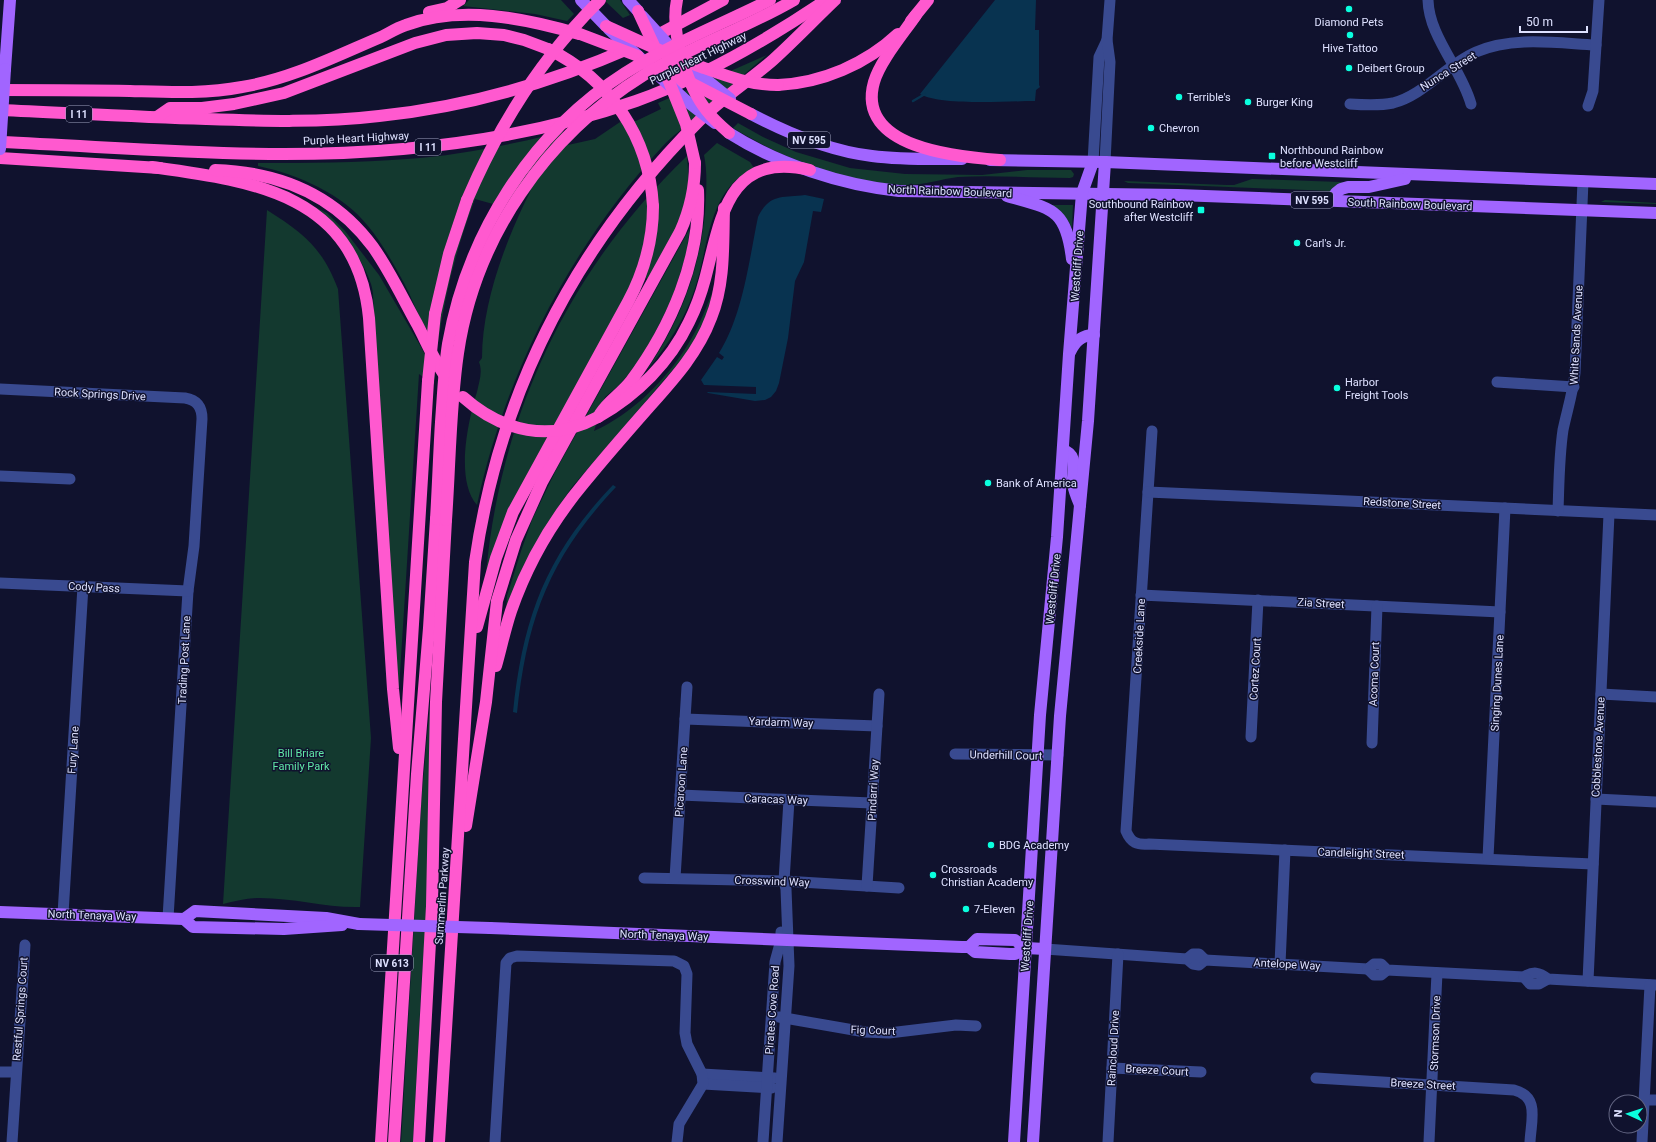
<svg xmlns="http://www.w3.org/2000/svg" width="1656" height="1142" font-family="Roboto,sans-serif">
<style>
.green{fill:#13392f}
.water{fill:#083350}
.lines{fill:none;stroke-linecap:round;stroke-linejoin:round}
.stream{stroke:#083350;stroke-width:2.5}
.minor{stroke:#394a90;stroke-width:11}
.major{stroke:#a165ff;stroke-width:12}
.highway{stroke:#ff59cf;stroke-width:12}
.major-bridge{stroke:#a165ff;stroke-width:12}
.highway-bridge{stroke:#ff59cf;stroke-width:12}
.poi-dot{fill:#0affde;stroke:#10122e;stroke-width:1.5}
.labels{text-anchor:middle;stroke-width:3;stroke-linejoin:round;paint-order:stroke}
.shield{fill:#10122e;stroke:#a0a3c0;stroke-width:1}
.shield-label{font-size:10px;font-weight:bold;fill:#dee1ff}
.poi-label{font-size:11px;fill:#dee1ff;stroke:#10122e;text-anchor:start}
.street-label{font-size:11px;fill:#dee1ff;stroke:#10122e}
.park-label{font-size:11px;fill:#60e8a7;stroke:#10122e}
</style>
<rect width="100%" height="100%" fill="#10122e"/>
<g class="green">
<polygon points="469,0 561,0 574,14 567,21 535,14 463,6"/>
<polygon points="604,0 620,0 630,15 623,18"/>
<path d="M767 55C743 75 720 96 696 117 685 127 672 136 662 147 570 248 506 371 477 505 455 480 468 421 477 392 479 382 483 372 479 362L482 358C482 303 506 239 531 190L519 207 499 194 493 204 475 199C457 246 445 293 438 343 433 337 427 331 423 324 416 310 411 296 404 283 393 263 382 243 368 226 343 194 297 174 258 166V163C308 163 357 163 407 159 467 155 527 141 586 126L568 145 595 139 623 120 636 121 661 109 658 103Z"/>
<path d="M738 123 763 137 796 152 850 168 905 174 982 175 1027 170H1071L1074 174 1073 177 1070 178C1033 178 995 175 958 177 940 179 922 186 904 185 845 182 784 159 733 128Z"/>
<path d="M717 143 750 162 754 168C748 172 741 176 736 180 707 207 707 253 695 288 685 319 668 345 647 370 680 321 699 272 705 213 706 194 708 174 704 155Z"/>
<path d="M687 156C688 168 689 180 687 191 683 223 663 252 648 279L637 273 486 573C501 412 570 268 687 156Z"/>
<polygon points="1252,179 1369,183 1331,191 1128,183 1124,181 1227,185 1234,185"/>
<polygon points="1605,200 1656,203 1656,204 1601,202"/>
<polygon points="1051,205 1073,205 1072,228 1067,219"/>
<path d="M315 207 327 213 345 231 379 275 421 347 435 374 434 385 419 374 399 689H397L374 312C373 303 374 293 371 284 361 254 338 229 315 207Z"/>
<path d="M267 210C303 233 322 247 338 289L371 738 360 907C327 908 294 898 260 898 248 898 235 901 223 904Z"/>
<path d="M690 228 686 255 672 299 646 350 627 376 618 386 605 397 594 431C632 414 665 381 687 346 699 327 707 306 715 285L704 323 689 351 572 487 556 510 524 565 506 610 507 596 521 551 532 520 555 472Z"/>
<polygon points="431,692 427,912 422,974 413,1142 401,1142 421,804"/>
</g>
<g class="water">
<path d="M995 0H1036L1035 30H1039V85L1040 87 1036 90 1035 101C1008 101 941 106 920 94Z"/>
<path d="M805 195 824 199 821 212 813 211 804 262 795 281 788 338 779 383 776 391 771 397 765 400 755 401 708 393 707 392 756 394V387L704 385 701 380 717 357 722 360 724 357 719 353C743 315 749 260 758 217 770 193 782 198 805 195Z"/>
<path d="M613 485 616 487C550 557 527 618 517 713L513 712C523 617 546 555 613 485Z"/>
</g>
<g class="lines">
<polyline class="stream" points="913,101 925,94"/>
<g class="minor">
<path d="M1428 0C1429 37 1461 68 1471 104"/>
<path d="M1350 104C1364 105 1379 106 1393 103 1424 95 1446 65 1476 52 1513 36 1556 43 1596 45"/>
<polyline points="1588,106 1593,91 1599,0"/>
<polyline points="1093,162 1099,57 1107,40"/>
<polyline points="1105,162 1110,62 1107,40 1110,0"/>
<polyline points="1497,382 1574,387"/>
<path d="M0 389 185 398C197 400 202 407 202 419L194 546 188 591 168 918"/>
<path d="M1152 431 1126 831C1131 843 1137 845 1149 844L1593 864"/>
<polyline points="0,476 70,479"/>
<polyline points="1148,492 1656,515"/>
<path d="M1558 511C1559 484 1559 457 1563 430 1567 411 1573 392 1575 373L1583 181"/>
<polyline points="0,583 188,591"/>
<polyline points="1141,595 1500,612"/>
<polyline points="1601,694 1656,697"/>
<polyline points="685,719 877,726"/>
<polyline points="1251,737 1258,600"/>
<polyline points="1372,743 1377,606"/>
<polyline points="955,754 1058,755"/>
<polyline points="680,795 872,803"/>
<polyline points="1596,799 1656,802"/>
<polyline points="1488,858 1505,508"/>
<polyline points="644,878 784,881 899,888"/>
<polyline points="675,878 687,687"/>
<polyline points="867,886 879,694"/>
<polyline points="63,914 83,586"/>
<path d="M1045 949 1187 959 1193 964 1199 965 1205 960 1368 969 1374 964H1381L1387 970 1524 977C1533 971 1539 972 1548 979L1656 985"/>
<polyline points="1187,959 1193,954 1199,954 1205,960"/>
<polyline points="1280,964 1285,850"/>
<polyline points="1368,969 1374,975 1381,975 1387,970"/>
<polyline points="1524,977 1530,984 1539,984 1548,979"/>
<polyline points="1588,981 1609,514"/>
<polyline points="779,1017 865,1032 889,1033 956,1025 976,1026"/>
<polyline points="1112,1068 1201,1072"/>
<polyline points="0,1072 16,1072"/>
<polyline points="702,1074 775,1078"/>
<path d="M1316 1078 1514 1090C1540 1097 1531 1120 1530 1142"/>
<polyline points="703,1084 772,1088"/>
<polyline points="1645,1100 1656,1100"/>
<polyline points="12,1142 25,945"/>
<polyline points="495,1142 506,963 510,958 517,956 674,961 684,966 687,974 685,1033 687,1044 702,1074 703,1084 679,1124 677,1142"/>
<polyline points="763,1142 775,962 781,940 781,932"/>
<polyline points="777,1142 789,966 786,889 784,881 789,800"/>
<polyline points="1108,1142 1118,954"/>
<polyline points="1429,1142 1437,973"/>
<polyline points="1642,1142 1650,985"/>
</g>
<g class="major">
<polyline points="581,0 606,26"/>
<polyline points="628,0 638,11"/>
<polyline points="5,69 10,0"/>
<path d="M751 114C789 134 829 151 872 156 902 160 932 159 962 159"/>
<path d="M729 133C778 164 841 185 899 191L1178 195 1656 213"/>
<polyline points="990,160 1105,162 1656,184"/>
<path d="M1007 196C1052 209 1066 208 1072 259"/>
<polyline points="1331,201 1336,193 1341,189 1348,187 1369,187 1405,179"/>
<path d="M1070 352C1075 341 1082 335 1094 335"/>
<path d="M1063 450C1079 455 1072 471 1073 484 1074 491 1077 498 1080 505"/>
<polyline points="0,912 184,919 195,911 326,918 359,924"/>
<polyline points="184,919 193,927 284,929 342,925"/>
<polyline points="490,928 962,947 969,947 975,952 1010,954 1015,954 1026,948 1045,949"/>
<polyline points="969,947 977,939 1015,940 1026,948"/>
<polyline points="1014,1142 1040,715 1057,537 1069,354 1082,193 1093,162"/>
<polyline points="1033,1142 1060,716 1088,421 1105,162"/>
</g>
<g class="highway">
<polyline points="429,12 447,8 460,0"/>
<path d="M916 15C903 34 880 61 874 82 855 148 958 157 1000 160"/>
<polyline points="911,21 928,0"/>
<polyline points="650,39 723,0"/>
<path d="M778 85C822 83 866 64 898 34"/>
<path d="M0 90C43 90 87 90 130 91 168 92 205 94 242 87 291 79 336 56 381 37 389 33 397 28 406 25 461 5 524 18 579 34"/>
<path d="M0 110C69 113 137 117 206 119 264 121 321 123 379 116 466 107 550 83 630 48"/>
<polyline points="157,117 170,108 202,108 234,104 284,93 415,43 446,35 477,33 504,35 524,40 548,49"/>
<path d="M0 142C95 146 189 154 284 154 403 154 524 140 636 101 703 77 767 40 826 0"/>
<polyline points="0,158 160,168"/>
<path d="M152 167C253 181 357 194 369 318L393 689 399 748"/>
<path d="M215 170C279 172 334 194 373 247 390 271 403 299 417 324 427 343 435 363 448 380"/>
<polyline points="435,314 449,254 467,200"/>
<path d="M600 414C609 400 621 394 631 381 671 327 701 259 698 190"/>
<path d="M598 417C637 395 670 362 689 322 696 308 701 294 705 279 721 219 727 151 810 170"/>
<path d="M477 627 496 558 513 512 628 302C644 272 653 241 653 206"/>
<path d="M496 666C501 648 505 629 511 611 527 565 553 520 584 483 605 457 627 432 649 407 673 380 698 353 711 318 725 283 723 245 724 208"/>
<path d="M466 826 486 702 497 601 516 540 542 482 680 232C690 210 695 187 695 163"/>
<polyline points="381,1142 428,381"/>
<polyline points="394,1142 417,774 429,628 436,519"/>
<polyline points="419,1142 432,906 436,702 446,520"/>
<path d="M439 1142 475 562C500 390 576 244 699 121 722 98 749 81 773 60 794 41 814 20 835 0"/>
</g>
<g class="major-bridge">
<polyline points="642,16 683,61 730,99"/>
<polyline points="609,29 684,99 715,123"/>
<polyline points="0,149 5,69"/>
<polyline points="359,924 490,928"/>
</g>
<g class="highway-bridge">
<path d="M677 0C670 32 687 86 707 111 713 119 721 126 729 133"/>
<polyline points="638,11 656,50"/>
<path d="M606 26C639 41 670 56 704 68 729 77 751 85 778 85"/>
<polyline points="580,34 638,56"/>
<path d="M548 49C610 79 649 137 653 206"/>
<polyline points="664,69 686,124 695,163"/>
<polyline points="664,69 751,114"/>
<path d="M467 200C499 125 542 57 600 0"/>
<polyline points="428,381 435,314"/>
<path d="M463 397C502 432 551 443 598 417"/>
<path d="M436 519C438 487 439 454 441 422 443 396 444 370 448 344 467 235 531 133 625 73 671 44 722 24 770 0"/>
<path d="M446 520C450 465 450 407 458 353 475 237 546 136 644 75 692 46 746 28 794 0"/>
</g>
</g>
<g class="poi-dot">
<circle cx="1349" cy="9" r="4"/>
<circle cx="1350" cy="35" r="4"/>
<circle cx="1349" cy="68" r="4"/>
<circle cx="1179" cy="97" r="4"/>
<circle cx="1248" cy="102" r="4"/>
<circle cx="1151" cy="128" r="4"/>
<rect x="1268" y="152" width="8" height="8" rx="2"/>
<rect x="1197" y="206" width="8" height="8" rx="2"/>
<circle cx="1297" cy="243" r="4"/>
<circle cx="1337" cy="388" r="4"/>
<circle cx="988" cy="483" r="4"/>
<circle cx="991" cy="845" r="4"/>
<circle cx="933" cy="875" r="4"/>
<circle cx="966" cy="909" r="4"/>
</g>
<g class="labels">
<g class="shield">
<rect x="66" y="106" width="26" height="16" rx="3"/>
<rect x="788" y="132" width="42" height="16" rx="3"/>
<rect x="415" y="139" width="26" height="16" rx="3"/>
<rect x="1291" y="192" width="42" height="16" rx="3"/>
<rect x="371" y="955" width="42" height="16" rx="3"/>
</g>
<g class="shield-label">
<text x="79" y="118">I 11</text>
<text x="809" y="144">NV 595</text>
<text x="428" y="151">I 11</text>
<text x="1312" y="204">NV 595</text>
<text x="392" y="967">NV 613</text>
</g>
<g class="poi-label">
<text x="1349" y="26" text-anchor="middle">Diamond Pets</text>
<text x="1350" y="52" text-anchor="middle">Hive Tattoo</text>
<text x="1357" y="72">Deibert Group</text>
<text x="1187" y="101">Terrible's</text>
<text x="1256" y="106">Burger King</text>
<text x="1159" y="132">Chevron</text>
<text x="1280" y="154">Northbound Rainbow<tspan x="1280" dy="13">before Westcliff</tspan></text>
<text x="1193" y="208" text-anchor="end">Southbound Rainbow<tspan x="1193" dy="13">after Westcliff</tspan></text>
<text x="1305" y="247">Carl's Jr.</text>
<text x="1345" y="386">Harbor<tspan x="1345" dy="13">Freight Tools</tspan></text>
<text x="996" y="487">Bank of America</text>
<text x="999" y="849">BDG Academy</text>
<text x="941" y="873">Crossroads<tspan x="941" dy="13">Christian Academy</tspan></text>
<text x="974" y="913">7-Eleven</text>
</g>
<g class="street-label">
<text transform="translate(698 58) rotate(-26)" y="4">Purple Heart Highway</text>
<text transform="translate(1448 71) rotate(-32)" y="4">Nunca Street</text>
<text transform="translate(356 138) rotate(-3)" y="4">Purple Heart Highway</text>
<text transform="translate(950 191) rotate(2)" y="4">North Rainbow Boulevard</text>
<text transform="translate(1410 204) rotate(2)" y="4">South Rainbow Boulevard</text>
<text transform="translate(1077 266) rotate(-86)" y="4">Westcliff Drive</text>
<text transform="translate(1576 335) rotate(-87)" y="4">White Sands Avenue</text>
<text transform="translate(100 394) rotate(3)" y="4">Rock Springs Drive</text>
<text transform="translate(1402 503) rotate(3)" y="4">Redstone Street</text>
<text transform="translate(94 587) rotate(3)" y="4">Cody Pass</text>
<text transform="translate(1053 589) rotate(-84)" y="4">Westcliff Drive</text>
<text transform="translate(1321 603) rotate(3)" y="4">Zia Street</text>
<text transform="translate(1139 636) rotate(-87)" y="4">Creekside Lane</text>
<text transform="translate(184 660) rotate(-87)" y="4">Trading Post Lane</text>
<text transform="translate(1255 669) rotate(-87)" y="4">Cortez Court</text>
<text transform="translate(1374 674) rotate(-88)" y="4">Acoma Court</text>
<text transform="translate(1497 683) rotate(-87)" y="4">Singing Dunes Lane</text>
<text transform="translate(781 722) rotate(2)" y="4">Yardarm Way</text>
<text transform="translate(1598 747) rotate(-87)" y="4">Cobblestone Avenue</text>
<text transform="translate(73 750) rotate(-86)" y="4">Fury Lane</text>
<text transform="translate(1006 755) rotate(1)" y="4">Underhill Court</text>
<text transform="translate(681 782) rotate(-86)" y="4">Picaroon Lane</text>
<text transform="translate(873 790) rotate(-87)" y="4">Pindarri Way</text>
<text transform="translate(776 799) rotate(2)" y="4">Caracas Way</text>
<text transform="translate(1361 853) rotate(2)" y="4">Candlelight Street</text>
<text transform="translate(772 881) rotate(2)" y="4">Crosswind Way</text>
<text transform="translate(442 896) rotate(-86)" y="4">Summerlin Parkway</text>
<text transform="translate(92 915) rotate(2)" y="4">North Tenaya Way</text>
<text transform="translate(664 935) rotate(2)" y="4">North Tenaya Way</text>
<text transform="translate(1027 936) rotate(-86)" y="4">Westcliff Drive</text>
<text transform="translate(1287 964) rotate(3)" y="4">Antelope Way</text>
<text transform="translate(20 1009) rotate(-86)" y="4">Restful Springs Court</text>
<text transform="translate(772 1010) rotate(-86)" y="4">Pirates Cove Road</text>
<text transform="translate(873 1030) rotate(2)" y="4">Fig Court</text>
<text transform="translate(1435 1033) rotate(-88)" y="4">Stormson Drive</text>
<text transform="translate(1113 1048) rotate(-87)" y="4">Raincloud Drive</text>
<text transform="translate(1157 1070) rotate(3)" y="4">Breeze Court</text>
<text transform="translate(1423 1084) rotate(3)" y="4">Breeze Street</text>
</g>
<g class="park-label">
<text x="301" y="757">Bill Briare<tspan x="301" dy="13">Family Park</tspan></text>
</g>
</g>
<g transform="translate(1628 1114) rotate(273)"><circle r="19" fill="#10122e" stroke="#626582"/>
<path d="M0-3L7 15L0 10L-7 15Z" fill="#0affde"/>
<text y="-6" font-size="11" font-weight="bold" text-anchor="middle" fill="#dee1ff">N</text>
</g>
<path d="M1520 26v6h67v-6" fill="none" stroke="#dee1ff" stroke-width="2"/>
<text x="1526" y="26" font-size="12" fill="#dee1ff" stroke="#10122e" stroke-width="3" paint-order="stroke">50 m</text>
</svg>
